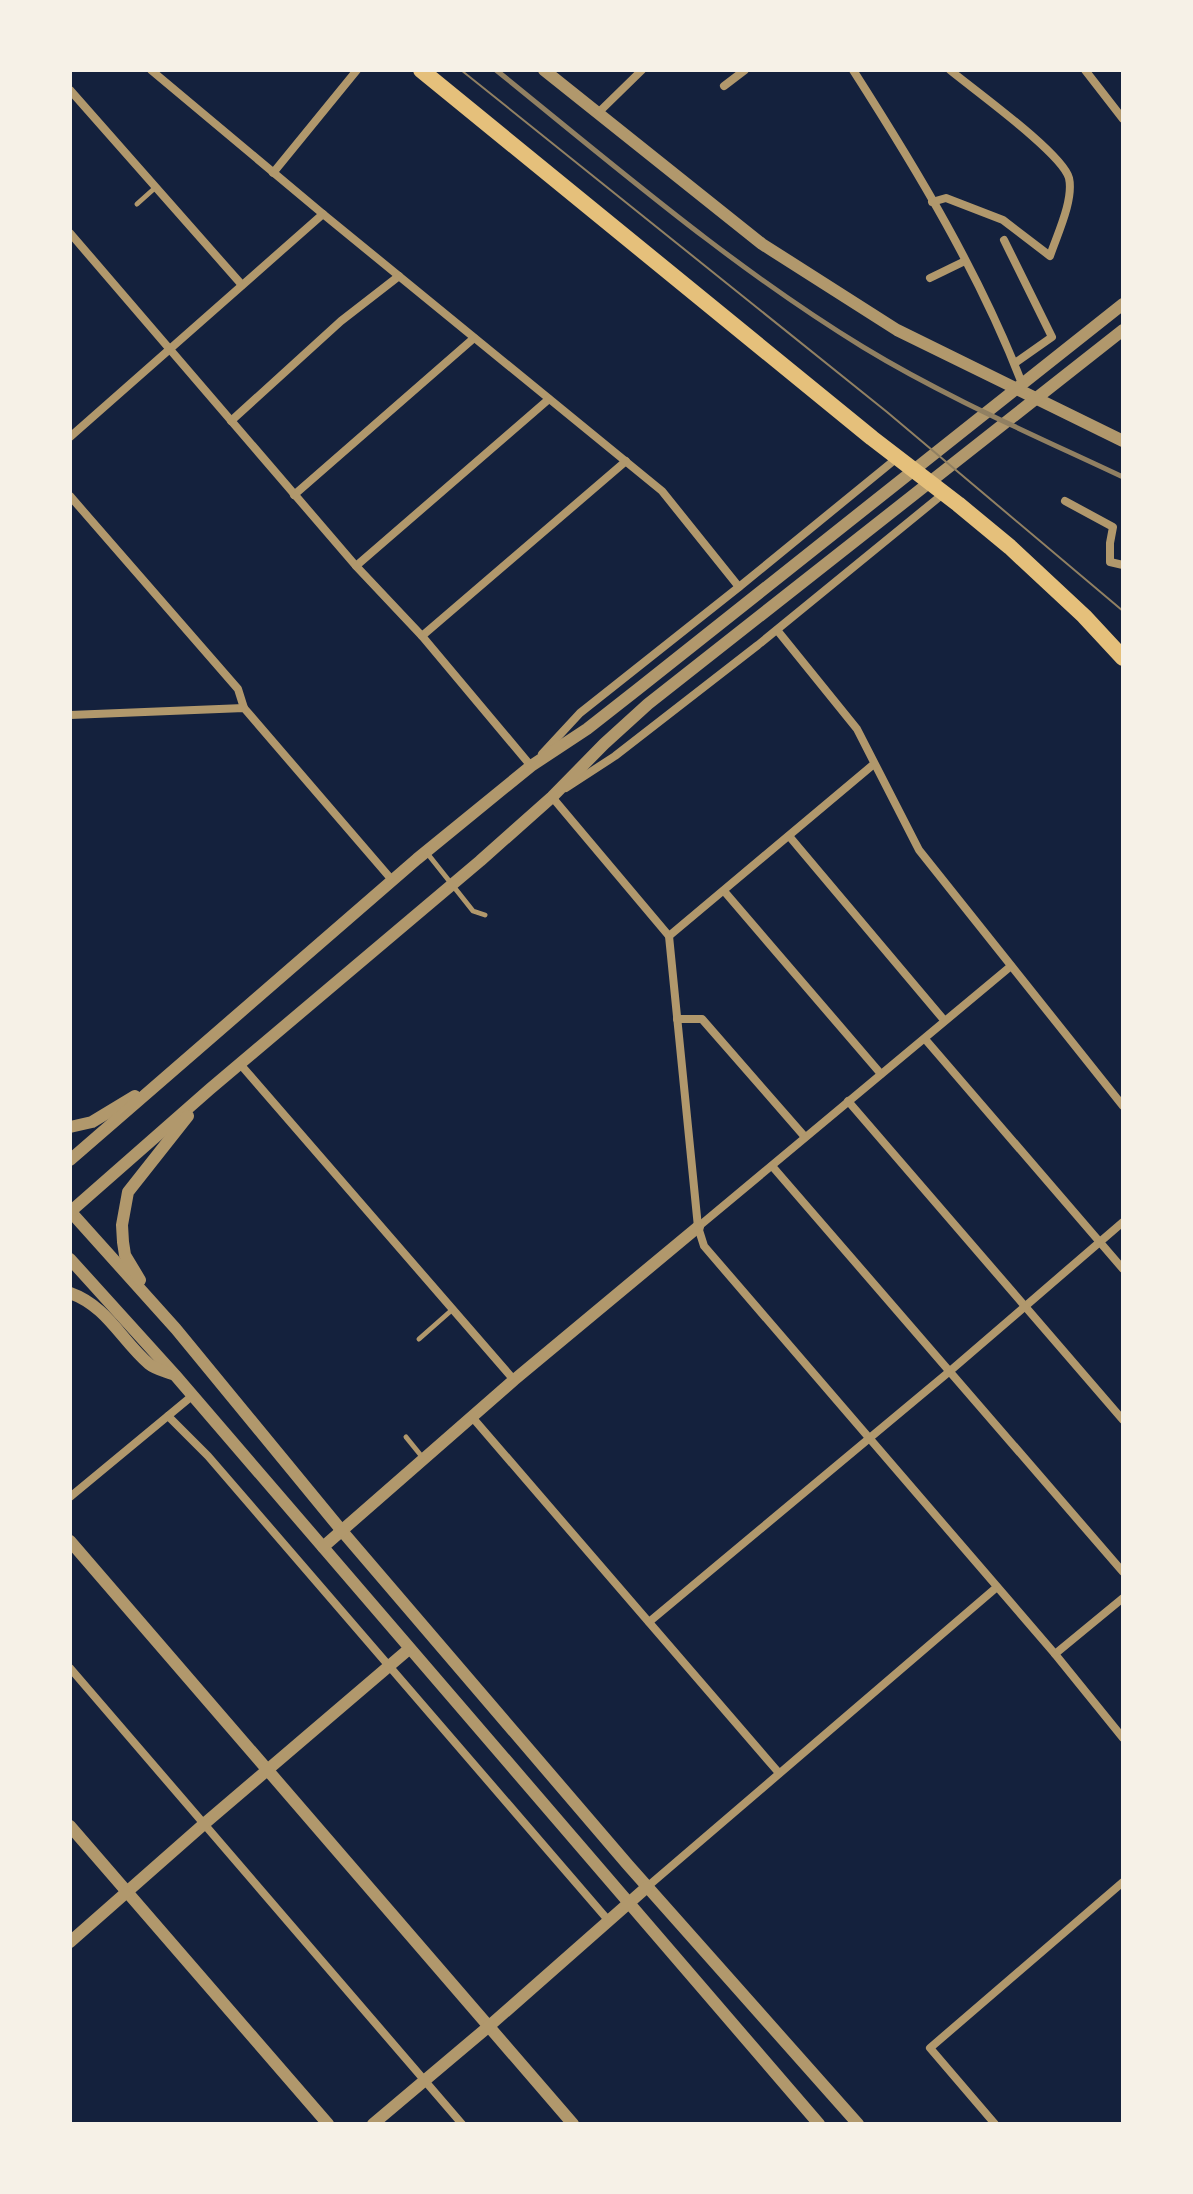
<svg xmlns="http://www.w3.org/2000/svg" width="1193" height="2194" font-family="'DejaVu Sans',sans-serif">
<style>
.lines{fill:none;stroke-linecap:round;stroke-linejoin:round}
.service{stroke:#b1986c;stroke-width:5}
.minor{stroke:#b1986c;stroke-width:8}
.tertiary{stroke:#b1986c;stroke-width:12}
.trunk{stroke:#e5c07b;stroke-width:16}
.tram{stroke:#918062;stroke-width:2}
.rail{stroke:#918062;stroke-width:5}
</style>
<rect width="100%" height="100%" fill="#14213d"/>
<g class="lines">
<g class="service">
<polyline points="137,204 156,187"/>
<polyline points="427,853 473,911 485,915"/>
<polyline points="419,1339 453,1309"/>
<polyline points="406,1437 423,1458"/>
</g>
<g class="minor">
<polyline points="151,70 323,214 662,491 739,587"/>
<path d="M853 70C917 170 980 274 1023 386"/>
<polyline points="1085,70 1123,119"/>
<polyline points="724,86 745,70"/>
<polyline points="70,90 242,285"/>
<polyline points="598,113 642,70"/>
<polyline points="273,173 357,70"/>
<path d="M932 202 946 198 1003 220 1050 256C1057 235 1074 200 1069 178 1062 153 974 90 950 70"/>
<polyline points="70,233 356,566 422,636 531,766 533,764"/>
<polyline points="1004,240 1052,337 1015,363"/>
<polyline points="930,278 965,261"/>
<polyline points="231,421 341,321 399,276"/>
<polyline points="70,437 323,214"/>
<polyline points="294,495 474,338"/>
<polyline points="70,496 238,689 244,708"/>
<polyline points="1065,501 1113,527 1110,543 1110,562 1123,565"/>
<polyline points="356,566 549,399"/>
<polyline points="777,630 857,729 919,850 1123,1106"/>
<polyline points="422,636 626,461"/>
<polyline points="70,715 244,708 392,880"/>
<polyline points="542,754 580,713 739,587 897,458"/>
<polyline points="566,788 615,756 758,645 943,494"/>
<polyline points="555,796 552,797 669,936 698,1227 704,1246 1055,1654 1123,1738"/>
<polyline points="789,836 944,1020"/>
<polyline points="724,891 881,1074"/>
<polyline points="669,936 874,764"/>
<polyline points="677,1019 702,1019 805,1137"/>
<polyline points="925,1039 1123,1269"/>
<polyline points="240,1064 514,1380"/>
<polyline points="848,1101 1123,1420"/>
<polyline points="772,1166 1123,1572"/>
<polyline points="698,1227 1011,966"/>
<polyline points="168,1416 208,1456 608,1920"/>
<polyline points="472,1417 779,1773"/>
<polyline points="70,1497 192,1396"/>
<polyline points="649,1622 950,1371 1123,1222"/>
<polyline points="1055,1654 1123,1598"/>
<polyline points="70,1668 462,2124"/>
<polyline points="647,1887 997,1587"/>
<polyline points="995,2124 930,2048 1123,1882"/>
</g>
<g class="tertiary">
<polyline points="544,70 762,244 897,330 1123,441"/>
<polyline points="70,1127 92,1122 135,1096"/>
<polyline points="70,1160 417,859 531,766 587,729 638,689 1123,304"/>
<polyline points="70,1211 176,1329 342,1531 628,1865 858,2124"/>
<polyline points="70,1212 210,1089 480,861 552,797 604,744 648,704 1123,330"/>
<polyline points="70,1259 175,1375 819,2124"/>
<polyline points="140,1280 125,1255 123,1242 122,1225 128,1192 188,1116"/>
<path d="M70 1293C107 1306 121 1340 149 1364 155 1369 164 1371 172 1374"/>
<polyline points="70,1541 573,2124"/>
<polyline points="323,1547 514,1380 698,1227"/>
<polyline points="70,1826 328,2124"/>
<polyline points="70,1942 204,1824 409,1649"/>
<polyline points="373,2124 488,2027 647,1887"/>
</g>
<polyline class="trunk" points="421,70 872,438 958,504 1010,547 1084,616 1123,658"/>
<polyline class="tram" points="461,70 887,412 1123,611"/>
<path class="rail" d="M496 70C615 166 732 267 863 347 945 397 1036 436 1123 477"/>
</g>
<rect width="1193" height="2194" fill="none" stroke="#f6f1e7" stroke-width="144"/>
</svg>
